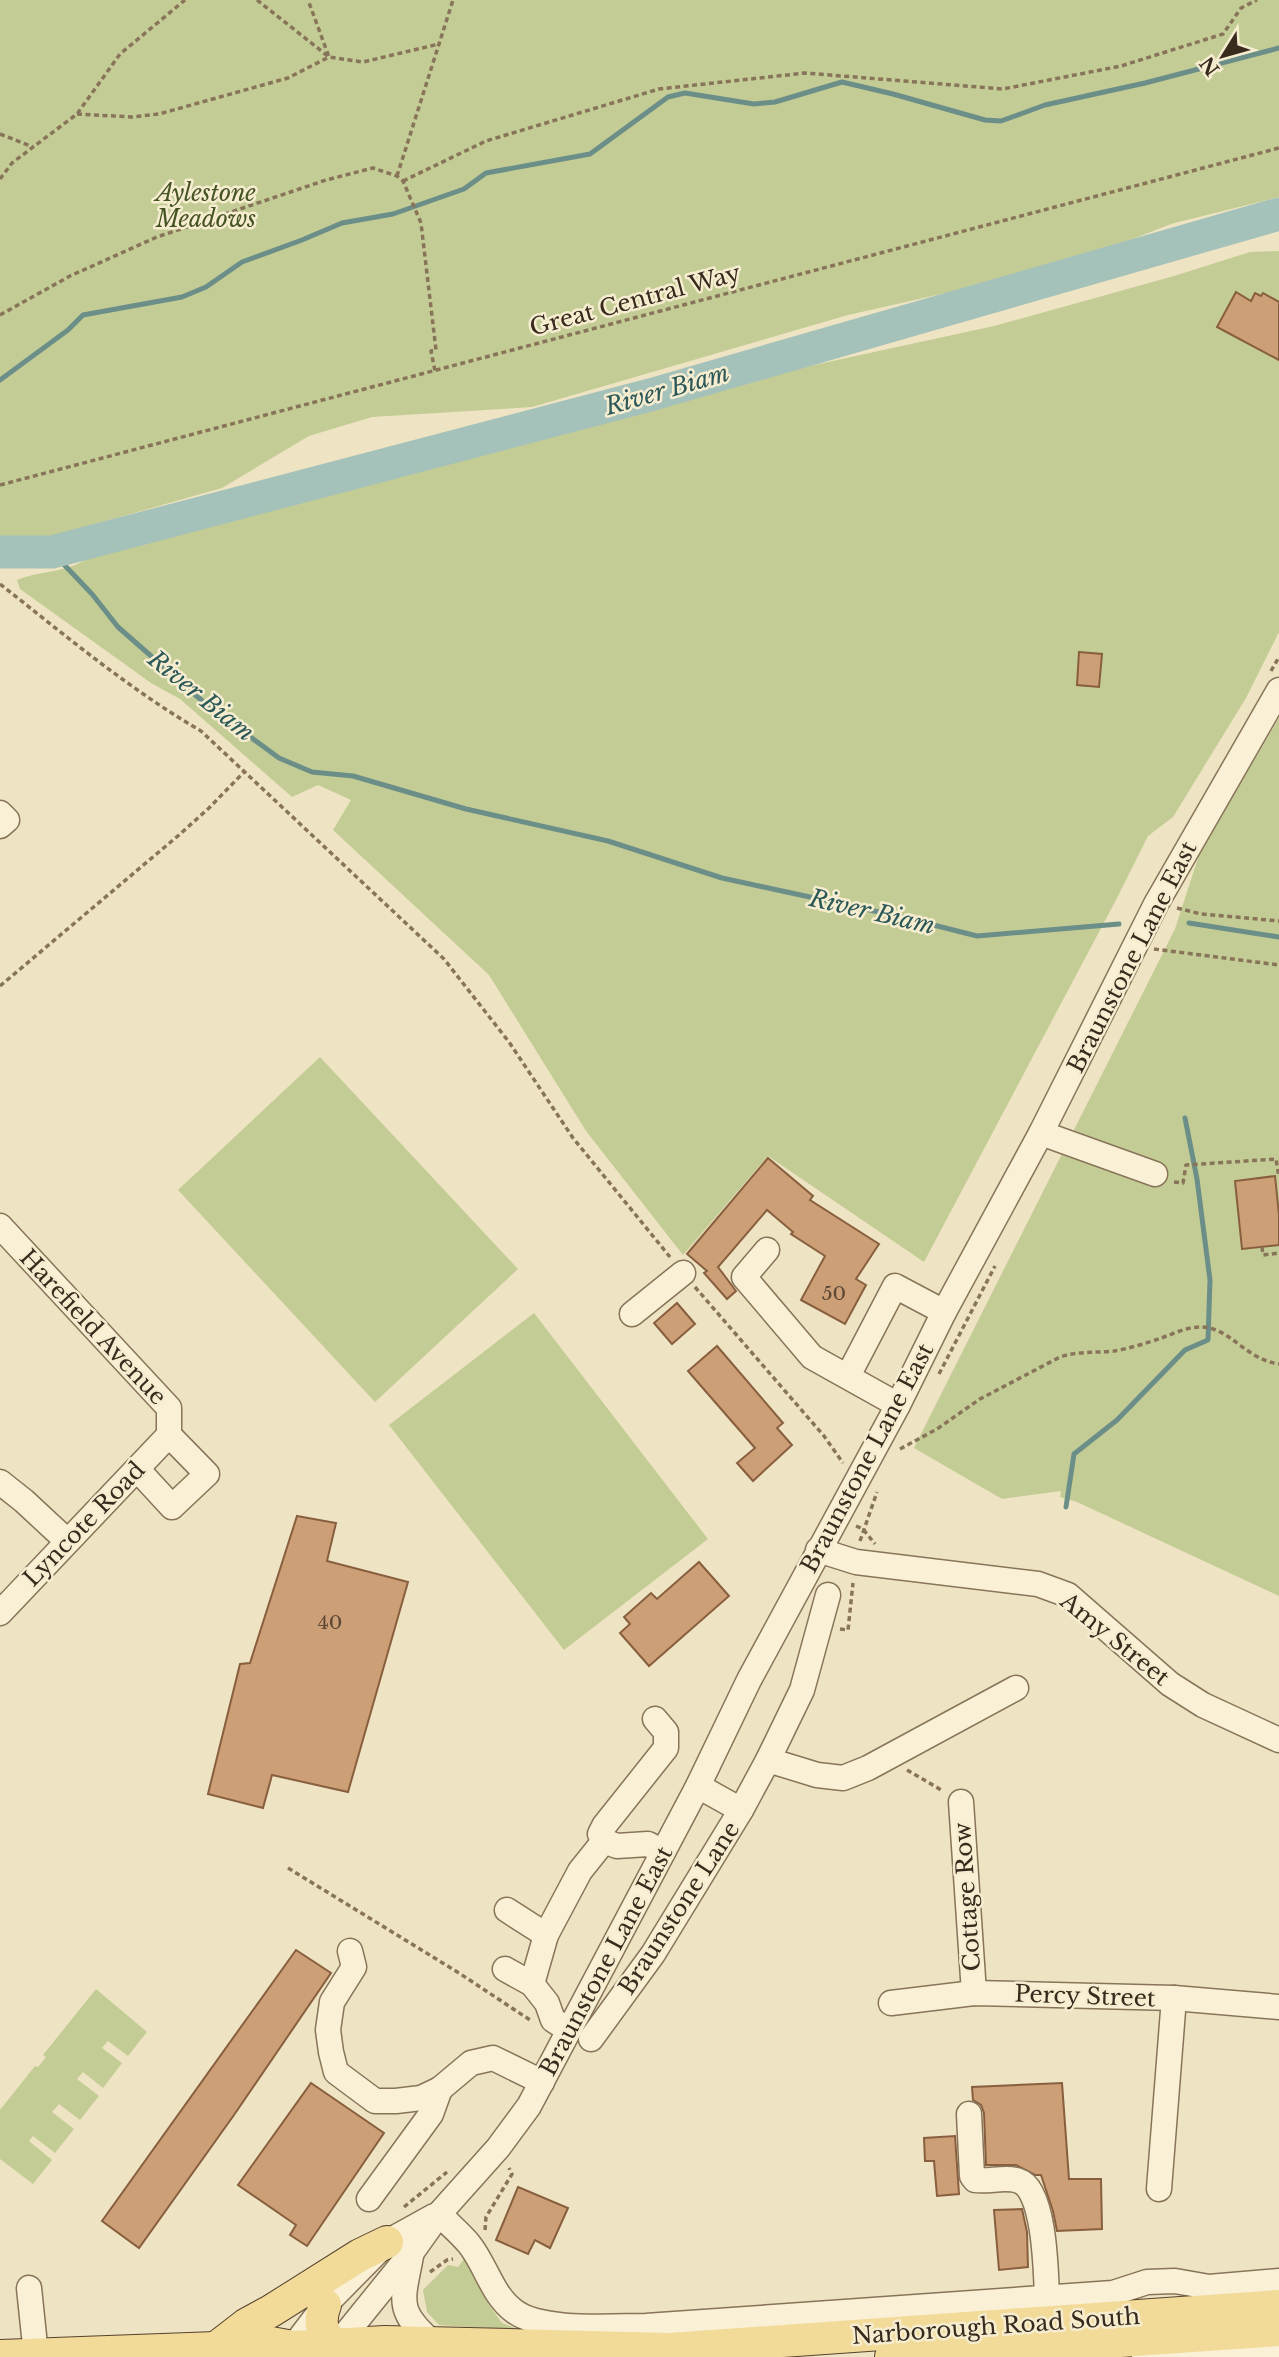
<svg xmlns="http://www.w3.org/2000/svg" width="1279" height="2357" font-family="'Libre Baskerville',serif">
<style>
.green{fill:#c4cc95}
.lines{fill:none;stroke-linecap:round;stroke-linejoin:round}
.stream{stroke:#6b8f88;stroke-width:5}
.river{stroke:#a4c1ba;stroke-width:33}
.building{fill:#cd9f77;stroke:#885f3e;stroke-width:2}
.minor-casing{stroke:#887459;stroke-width:27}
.major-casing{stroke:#56422d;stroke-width:34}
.path{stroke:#887459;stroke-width:3.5;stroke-dasharray:5 3.5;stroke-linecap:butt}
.minor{stroke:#f9f0d5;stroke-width:24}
.major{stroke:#f2da99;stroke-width:32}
.labels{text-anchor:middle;stroke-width:5;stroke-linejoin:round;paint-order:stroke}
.number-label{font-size:19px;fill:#5d4834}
.park-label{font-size:23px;font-style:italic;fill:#465423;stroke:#f6edd1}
.street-label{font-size:23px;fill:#382b1d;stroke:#f6edd1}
.water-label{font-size:24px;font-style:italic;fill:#2c5857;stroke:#f6edd1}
</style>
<rect width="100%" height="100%" fill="#eee3c2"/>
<g class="green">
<polygon points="0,0 1279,0 1279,197 1171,224 1061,267 848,315 532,407 372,417 309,436 222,488 39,540 0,537"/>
<path d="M1279 251V632L1246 698 1173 817 1148 836 1117 898 924 1262 768 1156 683 1255 586 1131 489 975 333 830 351 800 318 785 292 797 180 699 151 683 20 589 17 580C35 572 56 573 75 565 96 556 110 544 133 536L312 489 386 472 474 447 531 442 621 412 675 401 791 370 994 326 1174 276 1250 252Z"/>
<polygon points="1279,718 1279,1596 1077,1502 1060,1497 1061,1491 1002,1499 914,1448 1175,929 1200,852"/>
<polygon points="320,1057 518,1269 375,1402 178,1190"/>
<polygon points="534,1313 708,1539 564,1650 389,1425"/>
<polygon points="96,1989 147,2032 128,2056 108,2041 102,2048 122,2063 103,2088 83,2072 77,2079 99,2096 80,2120 59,2104 52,2112 74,2129 55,2153 33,2136 29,2141 52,2160 33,2184 0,2159 0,2110 35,2066 38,2067 46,2057 43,2055"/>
<polygon points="464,2259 469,2263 489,2305 502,2323 520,2330 439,2325 427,2312 423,2290 448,2265 458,2267"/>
</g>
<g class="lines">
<g class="stream">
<polyline points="0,380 68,330 83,315 182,297 206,287 242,262 302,240 342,223 393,214 464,189 486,173 590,154 668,97 685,93 754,104 775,102 842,82 893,94 985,120 1001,121 1045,105 1145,83 1279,48"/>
<polyline points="52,552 92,594 118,627 208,706 279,758 312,772 353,776 466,809 608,841 722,878 902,917 977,936 1119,924"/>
<polyline points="1189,923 1279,937"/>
<polyline points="1066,1507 1074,1454 1117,1420 1185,1350 1208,1340 1210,1280 1197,1179 1185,1118"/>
</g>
<polyline class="river" points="0,552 52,552 650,395 1279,214"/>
</g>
<g class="building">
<polygon points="1236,292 1251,301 1255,293 1261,296 1263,293 1279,302 1279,360 1217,327"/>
<polygon points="1079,652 1102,654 1099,687 1077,685"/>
<polygon points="768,1158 813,1196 810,1200 879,1244 856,1279 866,1285 845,1324 801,1300 825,1256 791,1234 793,1232 767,1210 718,1267 736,1291 727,1299 704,1273 707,1271 687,1254"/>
<polygon points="1275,1176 1279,1215 1279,1245 1242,1249 1235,1181"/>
<polygon points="677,1303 695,1324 672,1344 654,1323"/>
<polygon points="717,1346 783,1423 777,1428 792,1445 753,1481 737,1463 755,1448 688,1371"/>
<polygon points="297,1516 336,1523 327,1561 408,1582 348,1792 272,1775 263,1808 208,1794 240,1664 250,1663"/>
<polygon points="699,1562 729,1596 649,1666 620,1633 630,1624 624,1617 651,1593 657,1599"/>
<polygon points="296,1950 331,1973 234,2115 139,2248 102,2221"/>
<polygon points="311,2083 384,2133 307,2246 290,2235 296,2225 238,2185"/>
<polygon points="1062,2083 1069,2179 1101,2179 1102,2229 1057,2231 1053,2211 1041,2175 1035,2175 1016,2165 986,2165 984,2113 981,2105 973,2100 972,2087"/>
<polygon points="955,2136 959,2194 937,2196 934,2161 925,2161 924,2138"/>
<polygon points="518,2187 568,2208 550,2248 535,2240 528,2254 496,2240"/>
<polygon points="1022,2209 1027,2232 1028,2267 999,2270 994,2210"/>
</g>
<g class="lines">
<g class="minor-casing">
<g id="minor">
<polyline points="0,813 7,820 0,826"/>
<polyline points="1041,1133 1155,1174"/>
<polyline points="0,1226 169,1408 169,1435"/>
<polyline points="767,1250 744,1277 812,1357 898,1405"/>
<polyline points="632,1314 683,1273"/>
<polyline points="848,1376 895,1286 944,1312"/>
<polyline points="137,1469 172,1507 207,1474 169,1435"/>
<polyline points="0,1482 24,1501 67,1541"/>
<polyline points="818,1550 856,1562 1038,1584 1068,1595 1170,1684 1203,1705 1279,1740"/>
<polyline points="0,1613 169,1435"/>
<polyline points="768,1760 817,1775 843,1778 868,1768 1016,1688"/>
<polyline points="698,1786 741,1810"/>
<polyline points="961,1802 974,1993"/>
<polyline points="604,1841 600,1834 604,1826 666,1748 666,1732 655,1719"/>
<polyline points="604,1841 617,1846 648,1844 663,1852"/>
<polyline points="507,1910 546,1935"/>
<polyline points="350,1951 354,1967 332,2002 328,2030 331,2052 336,2072 375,2101 396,2101 421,2098 440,2089 471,2063 493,2058 542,2082"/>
<polyline points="505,1969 532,1984 547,2003 553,2020 569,2030"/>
<polyline points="532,1984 546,1935 580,1871 604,1841"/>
<polyline points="891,2003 974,1993 1174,1998 1279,2007"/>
<polyline points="591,2039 653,1954 741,1810 768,1760 802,1690 828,1595"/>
<path d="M969 2114 972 2176 975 2180C989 2182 1006 2176 1019 2181 1045 2189 1046 2274 1047 2298"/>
<polyline points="1159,2189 1174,1998"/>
<polyline points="369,2199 431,2114 440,2089"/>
<path d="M439 2214C449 2224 460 2233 469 2244 486 2265 492 2295 514 2311 541 2332 612 2326 646 2326L1113 2293 1147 2282 1175 2281 1209 2287 1279 2281"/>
<path d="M411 2256C403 2300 395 2310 432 2342"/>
<polyline points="29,2288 36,2355"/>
<polyline points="332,2355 336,2346 412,2252 439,2214 498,2148 529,2106 698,1786 749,1680 898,1405 944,1312 1041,1133 1156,904 1279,690"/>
<polyline points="289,2357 293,2347 325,2305 387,2242 434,2216"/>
<polyline points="1144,2357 1191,2352 1232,2354 1279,2350"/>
</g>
</g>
<g class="major-casing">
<g id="major">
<path d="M325 2305C315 2331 328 2340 349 2356"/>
<polyline points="216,2348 247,2324 271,2311 360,2255 387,2242"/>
<polyline points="0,2356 216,2348 271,2343 293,2347 385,2342 669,2349 1279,2306"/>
<polyline points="891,2357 1279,2330"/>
</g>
</g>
<g class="path">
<polyline points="257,0 329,57 363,62 439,44"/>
<polyline points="77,114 132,117 159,114 288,78 329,57 308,0"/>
<polyline points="0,134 33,147"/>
<polyline points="397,176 453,0"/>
<polyline points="0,179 12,163 77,114 120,54 185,0"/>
<polyline points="403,181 486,141 659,89 805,73 1003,89 1121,66 1223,34 1241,8 1257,0"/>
<polyline points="0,315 70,276 157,237 326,180 373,168 397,176 403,181 421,223 436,350 431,351 435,371"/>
<polyline points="0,485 1279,148"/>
<path d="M0 584C66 636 129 689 201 731L444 959 509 1042 573 1138 670 1257"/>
<polyline points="1271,671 1279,657"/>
<polyline points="1177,908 1201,914 1279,921"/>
<polyline points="1154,949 1279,965"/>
<polyline points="0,986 179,835 209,808 245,771"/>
<polyline points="1174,1182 1183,1183 1186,1165 1276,1159 1279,1177"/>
<polyline points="1262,1247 1263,1255 1279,1253"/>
<polyline points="695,1287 824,1436 843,1463"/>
<polyline points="939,1374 995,1266"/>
<path d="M900 1449 937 1429 980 1399 1060 1357C1078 1351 1095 1353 1114 1351 1127 1349 1148 1343 1161 1338 1179 1332 1193 1323 1213 1329 1235 1336 1250 1360 1279 1364"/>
<polyline points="856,1526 863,1529 875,1544"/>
<polyline points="860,1541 877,1492"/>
<polyline points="840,1629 848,1630 853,1583"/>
<polyline points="907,1770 943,1791"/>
<polyline points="288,1868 459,1973 530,2020"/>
<polyline points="404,2207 447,2172"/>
<polyline points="485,2230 486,2217 512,2174 509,2168"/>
<polyline points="430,2272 447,2260 453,2259"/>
</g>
<use href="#minor" class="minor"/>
<use href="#major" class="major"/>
</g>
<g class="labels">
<g class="number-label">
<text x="834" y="1300">50</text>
<text x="330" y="1629">40</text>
</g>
<g class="park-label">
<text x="206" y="201">Aylestone<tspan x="206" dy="26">Meadows</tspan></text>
</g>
<g class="street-label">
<text transform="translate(635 300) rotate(-15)" y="8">Great Central Way</text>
<text transform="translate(1132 957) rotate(-63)" y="8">Braunstone Lane East</text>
<text transform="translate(93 1327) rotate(47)" y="8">Harefield Avenue</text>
<text transform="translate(867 1458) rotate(-62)" y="8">Braunstone Lane East</text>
<text transform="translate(84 1524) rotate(-46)" y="8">Lyncote Road</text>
<text transform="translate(1115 1639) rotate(39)" y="8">Amy Street</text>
<text transform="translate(967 1897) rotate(-94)" y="8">Cottage Row</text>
<text transform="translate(679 1908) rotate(-57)" y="8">Braunstone Lane</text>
<text transform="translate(606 1961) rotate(-62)" y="8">Braunstone Lane East</text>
<text transform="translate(1085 1996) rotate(2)" y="8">Percy Street</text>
<text transform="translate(996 2326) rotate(-4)" y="8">Narborough Road South</text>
</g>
<g class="water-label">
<text transform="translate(667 390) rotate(-16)" y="8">River Biam</text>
<text transform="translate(201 696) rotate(39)" y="8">River Biam</text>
<text transform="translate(872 912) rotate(13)" y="8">River Biam</text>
</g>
</g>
<g transform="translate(1223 56) rotate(233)" stroke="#f6edd1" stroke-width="5" paint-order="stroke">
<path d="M0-5L12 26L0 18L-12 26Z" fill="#382b1d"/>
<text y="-10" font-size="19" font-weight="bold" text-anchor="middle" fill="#382b1d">N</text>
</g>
</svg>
